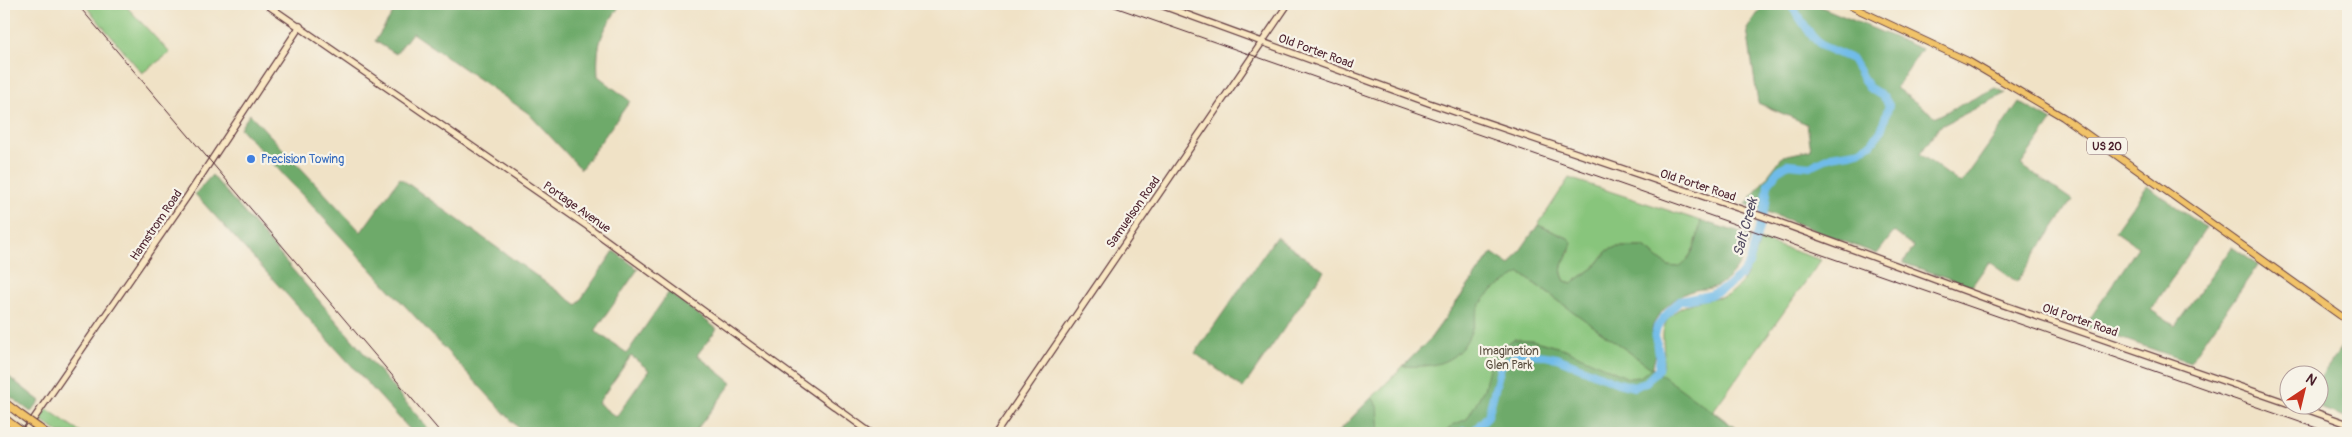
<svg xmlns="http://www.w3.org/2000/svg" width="2352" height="437" font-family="Pangolin,sans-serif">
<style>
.green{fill:#88c57b;stroke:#697253}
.forest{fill:#6eaa6b;stroke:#5c644b;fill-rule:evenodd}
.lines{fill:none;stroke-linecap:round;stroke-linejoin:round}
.river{stroke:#70bbe9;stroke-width:8}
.secondary-casing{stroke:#633c42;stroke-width:8}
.primary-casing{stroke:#633c42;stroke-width:8}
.highway-casing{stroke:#633c42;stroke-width:9}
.secondary{stroke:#f9e7c3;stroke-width:5.5}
.primary{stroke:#f1c369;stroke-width:6}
.highway{stroke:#f1c369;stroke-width:7}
.rail{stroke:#4a1f2b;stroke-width:1}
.highway-bridge-casing{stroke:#633c42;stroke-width:9;stroke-linecap:butt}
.highway-bridge{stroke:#f1c369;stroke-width:7}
.shop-dot{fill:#3f7fe0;stroke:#f7f3e8;stroke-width:2}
.labels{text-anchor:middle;stroke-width:4.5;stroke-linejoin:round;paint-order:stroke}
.shield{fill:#f7f3e8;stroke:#7e5f64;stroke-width:1}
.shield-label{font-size:11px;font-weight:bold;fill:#4a1f2b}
.street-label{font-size:12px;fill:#4a1f2b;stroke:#f7f3e8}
.shop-label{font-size:12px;fill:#366cbe;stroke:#f7f3e8;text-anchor:start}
.park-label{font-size:12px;fill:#5d5143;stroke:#f7f3e8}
.water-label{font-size:14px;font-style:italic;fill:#554e64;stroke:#f7f3e8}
</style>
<rect width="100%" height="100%" fill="#f7f3e8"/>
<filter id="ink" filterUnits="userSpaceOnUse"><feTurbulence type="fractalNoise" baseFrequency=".02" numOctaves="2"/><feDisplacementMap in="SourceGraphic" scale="10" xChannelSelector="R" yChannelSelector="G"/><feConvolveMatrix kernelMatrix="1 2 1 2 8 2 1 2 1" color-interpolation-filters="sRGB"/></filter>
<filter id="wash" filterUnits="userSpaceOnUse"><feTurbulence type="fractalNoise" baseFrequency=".0096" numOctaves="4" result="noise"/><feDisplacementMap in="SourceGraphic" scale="20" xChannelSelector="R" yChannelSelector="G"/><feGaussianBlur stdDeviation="1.12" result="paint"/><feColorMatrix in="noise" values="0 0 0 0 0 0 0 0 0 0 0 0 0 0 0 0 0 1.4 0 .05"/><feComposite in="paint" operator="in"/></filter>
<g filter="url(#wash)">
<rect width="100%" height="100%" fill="#f0e2c6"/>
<g class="green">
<polygon points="84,4 124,4 170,53 142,73"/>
<path d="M1569 178 1701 221C1697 240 1695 254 1679 267L1668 266 1644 247H1616L1607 251 1595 267 1572 283 1565 281C1558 268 1562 263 1570 252L1568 238 1538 225Z"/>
<path d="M1760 240 1821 260 1713 411 1742 433H1337L1430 339 1492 253 1660 374C1669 354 1658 337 1666 322 1675 306 1697 301 1713 298 1717 297 1724 297 1728 295 1747 283 1754 260 1760 240Z"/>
<polygon points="47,409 82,433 59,433 40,419"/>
</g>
<g class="forest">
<path d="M399 4H621C602 32 596 41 598 76L630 101 581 169 528 113 412 33 396 54 375 41Z"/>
<polygon points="1764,4 1814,4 1922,49 1896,88 1936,117 1995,88 2006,93 1939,127 1920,154 1961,184 2019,102 2052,121 2021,165 2072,200 2017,282 1989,262 1972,286 1903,263 1914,247 1894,232 1877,254 1746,204 1783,156 1811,150 1807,124 1758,103 1747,29"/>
<path d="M250 114 361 232 400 178 577 305 614 251 638 269 595 331 627 353 669 292 717 329 697 355 732 383 694 433H523L240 128ZM631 356 649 370 616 417 598 403Z"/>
<polygon points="212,175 432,433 413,433 195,194"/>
<polygon points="2147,186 2206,228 2151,310 2175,326 2232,247 2258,265 2190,362 2085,326 2138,247 2115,231"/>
<path d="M1701 221 1751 236C1745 256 1735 279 1714 287 1708 289 1701 289 1695 290 1676 295 1664 307 1654 323 1649 333 1655 340 1656 349 1656 356 1654 361 1652 368L1742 433H1444L1453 425 1467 419 1484 389 1491 360 1502 347 1514 339 1532 340 1565 349 1628 378 1640 377 1651 368 1520 273C1508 282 1492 288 1483 301 1476 310 1476 319 1472 329 1460 363 1435 368 1403 366L1430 339 1492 253 1510 265 1538 225 1568 238 1572 242C1569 260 1555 263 1565 281L1572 283 1595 267 1607 251 1616 247H1644L1668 266 1679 267C1695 255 1697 240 1701 221Z"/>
<polygon points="1276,237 1324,271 1243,388 1195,353"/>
<polygon points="2348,338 2348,418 2311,405 2320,404 2320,378"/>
<polygon points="4,373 40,401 31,412 4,392"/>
<polygon points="1372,397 1378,406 1380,433 1337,433"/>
</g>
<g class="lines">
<g class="river">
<polyline points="1460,433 1464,431 1472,433"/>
<polyline points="1472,433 1488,416 1501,366 1520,352 1557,358 1618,383 1634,387 1646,382 1658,370 1660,357 1655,336 1657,327 1671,309 1680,301 1710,295 1725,288 1740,276 1749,264 1766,203 1768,184 1779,170 1788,164 1810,166 1831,156 1856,152 1871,144 1881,131 1889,105 1884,97 1868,87 1852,59 1822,46 1812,36 1790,4"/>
</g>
</g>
</g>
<g filter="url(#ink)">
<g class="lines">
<g class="secondary-casing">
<g id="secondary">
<polyline points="266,4 587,226 871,433"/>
<polyline points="1158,4 1429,103 1773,220 2004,305 2290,404"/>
<polyline points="2292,404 2348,424"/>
<polyline points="24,433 187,197 300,26"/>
<polyline points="996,433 1288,4"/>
</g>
</g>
<g class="primary-casing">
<polyline id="primary" points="1846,4 1968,61 2063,117 2348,321"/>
</g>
<g class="highway-casing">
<g id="highway">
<polyline points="4,402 21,415"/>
<polyline points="4,418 13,425"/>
<polyline points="39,428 46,433"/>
</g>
</g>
<use href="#secondary" class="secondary"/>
<use href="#primary" class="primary"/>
<use href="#highway" class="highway"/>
<g class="rail">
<polyline points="77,4 441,433"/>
<polyline points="1106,4 2331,433"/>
</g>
<g class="highway-bridge-casing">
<g id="highway-bridge">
<polyline points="21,415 39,428"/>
<polyline points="13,425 24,433"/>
</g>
</g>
<use href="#highway-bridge" class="highway-bridge"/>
</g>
</g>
<circle class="shop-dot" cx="251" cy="159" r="5"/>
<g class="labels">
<rect class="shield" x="2087" y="137.5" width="40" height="17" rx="4"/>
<g class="shield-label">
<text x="2107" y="150">US 20</text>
</g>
<g class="street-label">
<text transform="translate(1316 51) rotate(20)" y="4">Old Porter Road</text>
<text transform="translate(1698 185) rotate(18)" y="4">Old Porter Road</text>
<text transform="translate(577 207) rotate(35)" y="4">Portage Avenue</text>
<text transform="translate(1133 212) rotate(-55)" y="4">Samuelson Road</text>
<text transform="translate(156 225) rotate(-56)" y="4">Hamstrom Road</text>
<text transform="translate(2080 320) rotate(19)" y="4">Old Porter Road</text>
</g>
<g class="shop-label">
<text x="261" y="163">Precision Towing</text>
</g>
<g class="park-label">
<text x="1509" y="355">Imagination<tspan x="1509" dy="14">Glen Park</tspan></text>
</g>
<g class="water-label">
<text transform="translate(1745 227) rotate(-75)" y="5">Salt Creek</text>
</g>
</g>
<rect width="2352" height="437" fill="none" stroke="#f7f3e8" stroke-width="20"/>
<g transform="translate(2304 390) rotate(35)"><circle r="24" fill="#f7f3e8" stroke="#b29e9c"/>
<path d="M0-4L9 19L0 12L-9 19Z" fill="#c8321e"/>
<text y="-8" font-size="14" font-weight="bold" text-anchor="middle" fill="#4a1f2b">N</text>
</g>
</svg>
